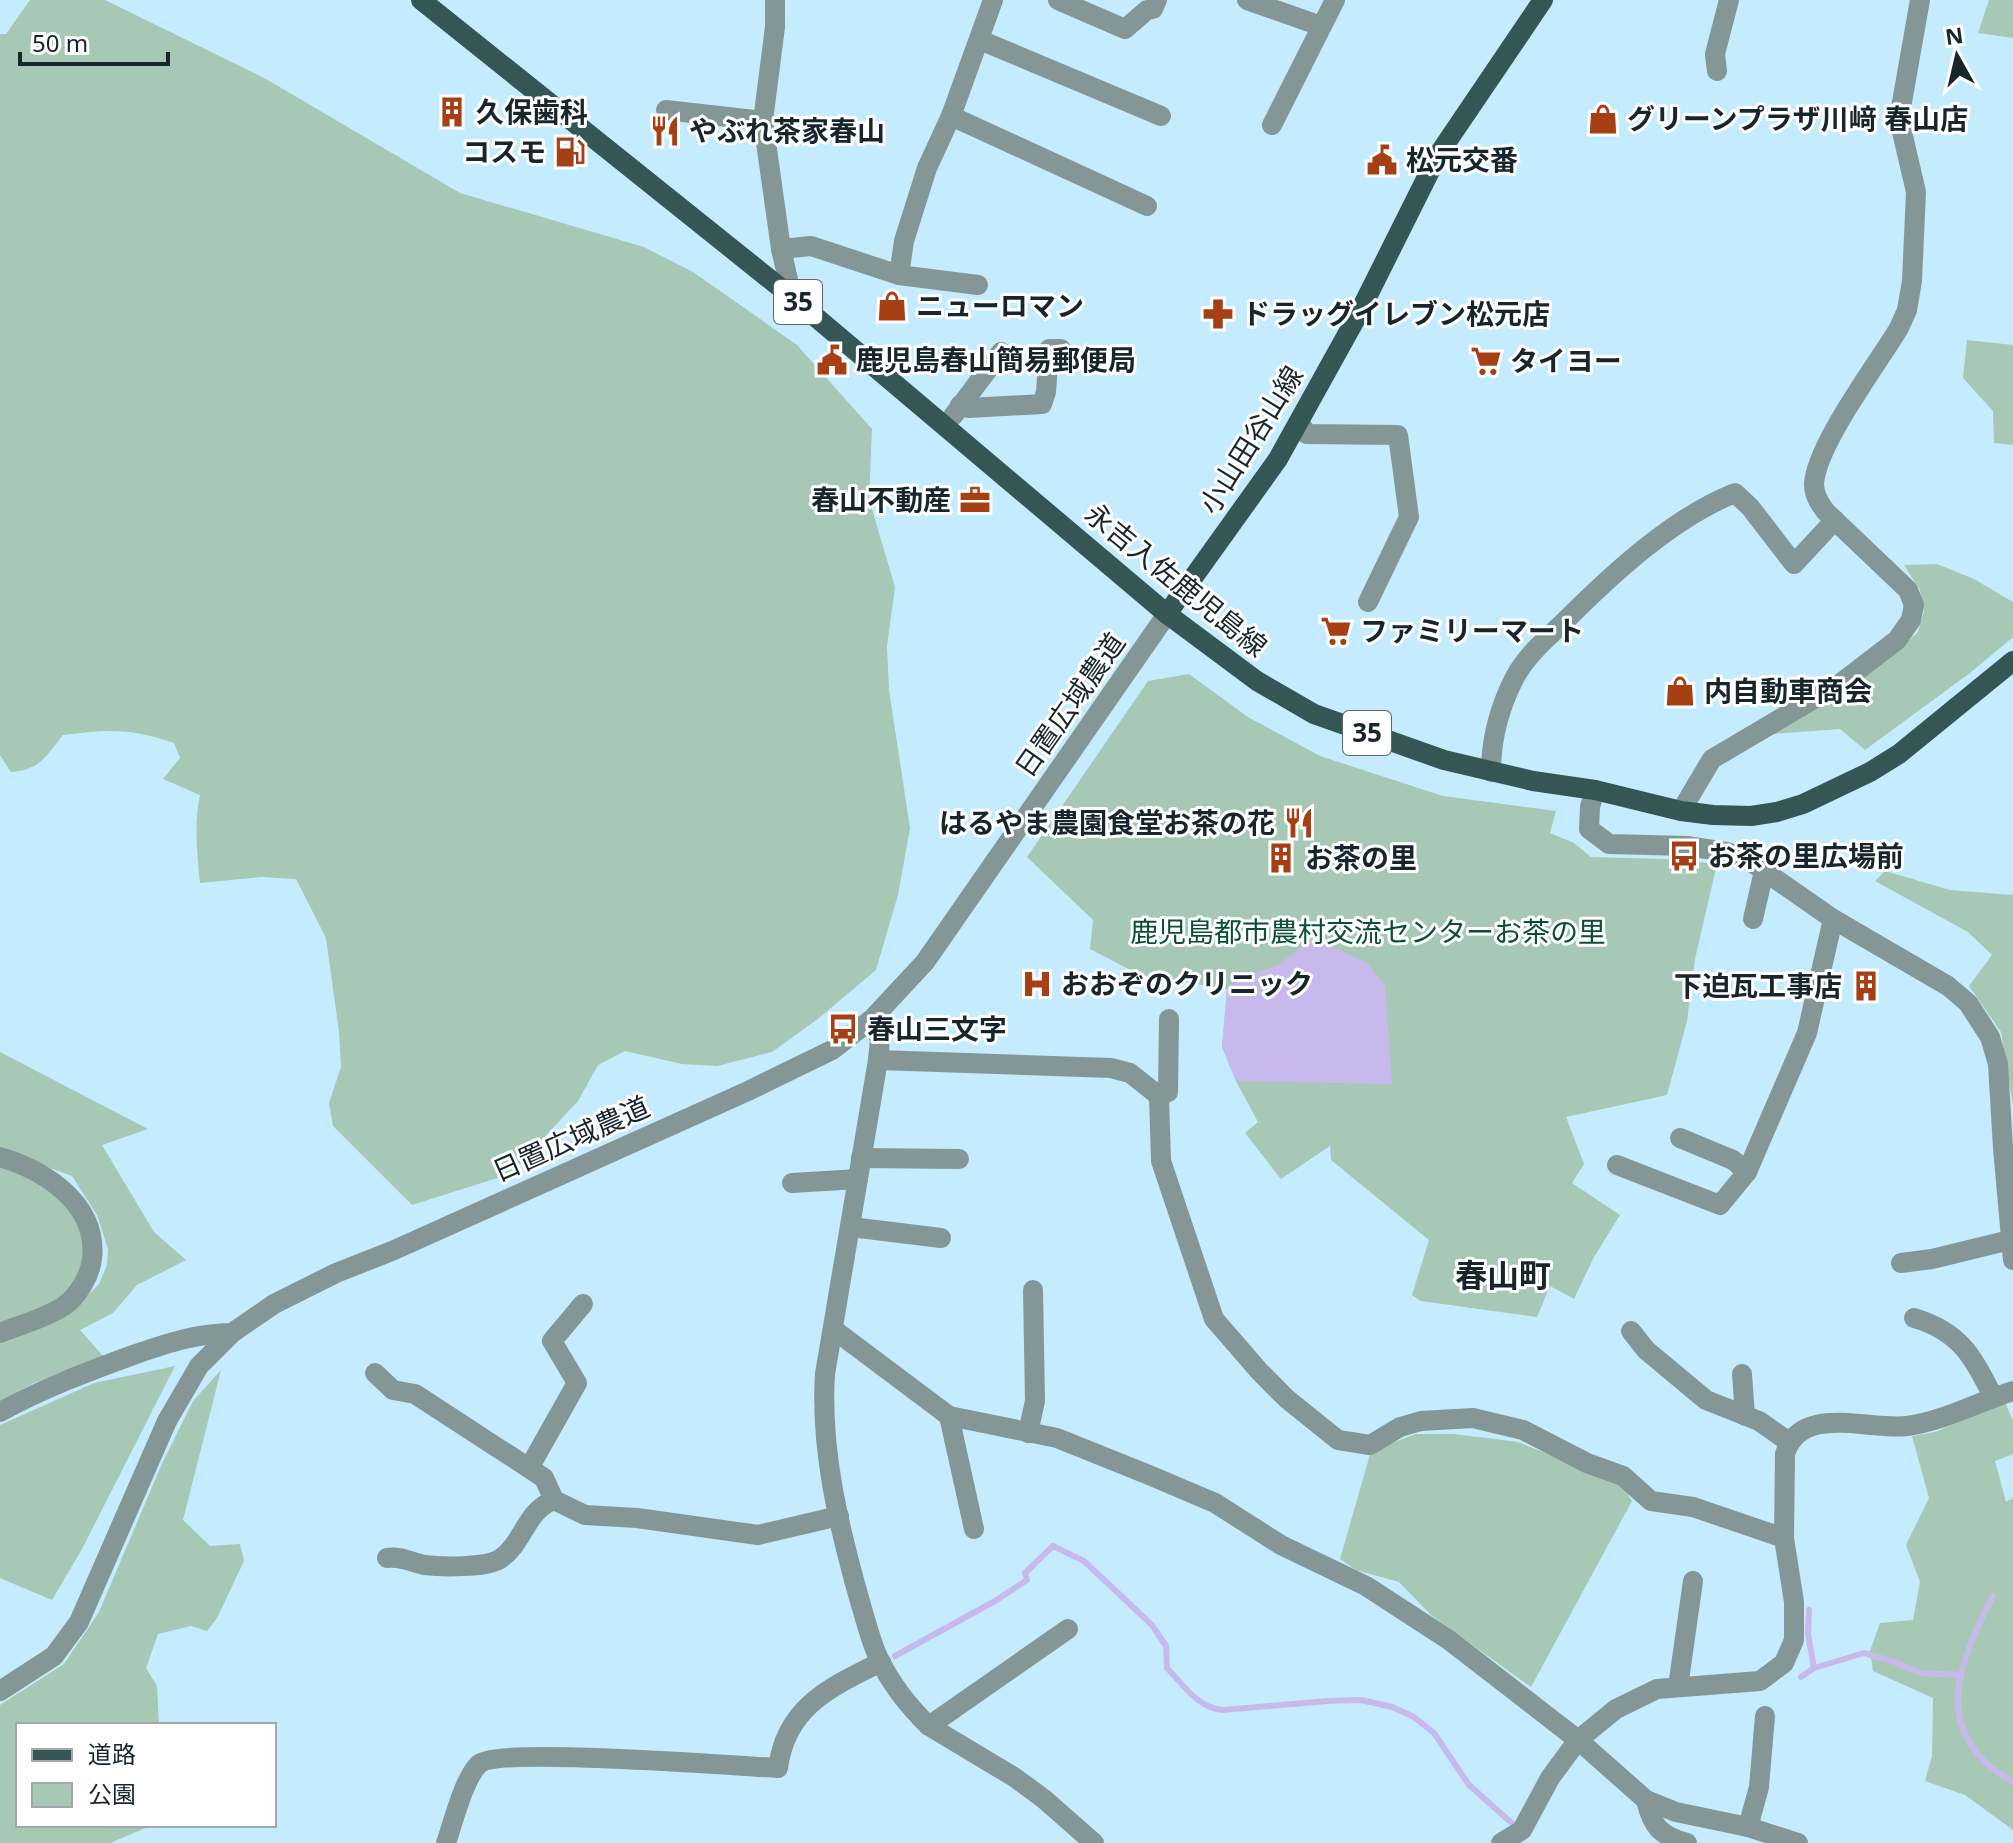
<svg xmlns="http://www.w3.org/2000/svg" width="2013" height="1843" font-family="'Noto Sans','Noto Sans JP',sans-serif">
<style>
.green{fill:#a6c8b4}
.water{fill:#c8b9ed}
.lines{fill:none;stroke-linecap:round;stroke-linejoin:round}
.stream{stroke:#c8b9ed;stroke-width:6}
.minor{stroke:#849796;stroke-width:20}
.major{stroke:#345756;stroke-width:20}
.labels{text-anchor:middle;stroke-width:6;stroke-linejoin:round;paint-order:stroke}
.shield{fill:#fff;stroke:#5d676c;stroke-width:2}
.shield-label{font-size:26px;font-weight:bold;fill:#17262d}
.poi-label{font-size:28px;font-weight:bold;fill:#17262d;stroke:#fff;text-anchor:start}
.street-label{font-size:28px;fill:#17262d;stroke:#fff}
.park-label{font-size:28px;fill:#095033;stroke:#fff}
.quarter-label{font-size:32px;font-weight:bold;fill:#17262d;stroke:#fff}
</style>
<rect width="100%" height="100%" fill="#c5ecfe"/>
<g class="green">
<path d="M30 0H105L266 79 460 193 644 247 693 272 797 345 872 429 869 499 895 587 887 646 889 690 910 828 898 895 876 970 819 1018 772 1052 717 1066 682 1064 625 1051 598 1065 578 1101 510 1174 412 1205 333 1126 329 1103 341 1067 339 1032 326 938 296 879 262 877 200 883C197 854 194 823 200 795L163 779 180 758 174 743C131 728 108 729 63 735 46 756 40 770 11 772L0 755V34H6Z"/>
<polygon points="1989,0 2013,0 2013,38 1978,33"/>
<polygon points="1967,340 2013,345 2013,445 1994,443 1993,411 1963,378"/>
<polygon points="1937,564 1974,579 2013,602 2013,637 1970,673 1865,750 1840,729 1772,734 1896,652 1918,632 1924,611 1920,590 1904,565"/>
<polygon points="1189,674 1248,717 1320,756 1443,796 1556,811 1550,833 1574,843 1591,857 1665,859 1717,864 1695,959 1687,1021 1667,1095 1566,1117 1584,1164 1572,1183 1620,1215 1594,1257 1574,1299 1550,1286 1537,1317 1421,1301 1412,1295 1429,1240 1331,1160 1330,1146 1281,1179 1245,1133 1258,1122 1236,1081 1222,1047 1227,989 1140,975 1090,949 1093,920 1027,857 1148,681"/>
<polygon points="1885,871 1950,890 2013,895 2013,1105 2001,1032 1969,986 1992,955 1968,932 1875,881"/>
<polygon points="0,1052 148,1129 102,1145 154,1232 186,1260 137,1285 113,1313 80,1330 103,1356 32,1384 0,1401 0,1343 74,1309 99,1284 107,1265 108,1249 97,1215 72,1176 0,1150"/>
<path d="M0 1166C44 1183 101 1215 79 1272 75 1283 68 1294 57 1301 40 1311 18 1317 0 1325Z"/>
<polygon points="175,1366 82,1549 52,1600 0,1578 0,1425 94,1383"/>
<polygon points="221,1370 183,1520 210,1546 240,1544 244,1561 217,1618 207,1631 191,1626 158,1634 146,1668 157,1686 159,1725 18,1725 18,1825 153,1825 110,1843 0,1843 0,1705 64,1664 99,1612 161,1466 193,1401"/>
<polygon points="2005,1402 2013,1421 2013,1454 1995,1461 2006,1502 2013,1498 2013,1830 1965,1795 1925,1781 1932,1756 1933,1698 1873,1671 1870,1651 1880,1623 1913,1620 1920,1582 1906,1545 1929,1498 1912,1436 1935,1432"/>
<polygon points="1416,1434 1454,1434 1518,1442 1621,1483 1632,1501 1531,1687 1431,1615 1399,1582 1356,1570 1340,1559 1371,1451"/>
</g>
<polygon class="water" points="1313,938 1366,962 1385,985 1392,1084 1236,1081 1222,1047 1227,989 1245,976 1276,966"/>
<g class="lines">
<g class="stream">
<path d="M1993 1596C1957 1665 1929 1735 2013 1782"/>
<polyline points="1809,1610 1808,1634 1814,1668"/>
<path d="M895 1656 995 1601 1027 1580 1025 1573 1053 1546 1084 1561 1152 1625 1166 1646 1167 1668C1183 1685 1199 1709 1223 1710L1327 1701 1361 1700 1392 1707 1414 1717 1434 1733 1469 1785 1514 1825"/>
<polyline points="1801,1677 1814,1668 1864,1653 1895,1662 1920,1673 1960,1675"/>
</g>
<g class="minor">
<polyline points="775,0 775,27 763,121 781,249 792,297"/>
<polyline points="1058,0 1125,29 1147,10 1153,9 1157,0"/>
<polyline points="1247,0 1321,26"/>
<polyline points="980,40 1161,116"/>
<polyline points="1717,71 1715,54 1729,0"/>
<polyline points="666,110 763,121"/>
<polyline points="951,116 1147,206"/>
<polyline points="1272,125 1335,0"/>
<polyline points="781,249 811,246 899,275 904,241 927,168 951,116 993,0"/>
<polyline points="899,275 978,285"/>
<polyline points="960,405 969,408 1042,404 1046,392 1049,349 1061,349"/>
<polyline points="953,416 1001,352"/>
<polyline points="1299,422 1307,434 1398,435 1409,517 1368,602"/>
<path d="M1491 772C1491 739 1500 706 1515 677 1527 655 1546 639 1564 622 1611 575 1672 518 1735 493L1750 507 1794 564 1835 520"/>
<polyline points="1595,790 1590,807 1589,829 1609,844 1687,846 1726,852 1744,857 1833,919 1948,986 1968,1003 1990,1037 1998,1064 2003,1148 2013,1260"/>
<path d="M1681 811 1712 759 1841 683 1897 640 1911 620 1914 605 1908 590 1826 512C1819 503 1814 495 1814 484 1816 445 1877 365 1899 328L1907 310 1912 281 1916 192 1899 119 1920 0"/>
<polyline points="1753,919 1764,871"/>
<path d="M872 1019 880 1040 878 1060 825 1374C820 1449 839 1527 859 1598 865 1618 870 1639 878 1657 891 1684 908 1706 929 1726L1014 1777 1044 1799 1094 1843"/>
<polyline points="878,1060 1111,1068 1130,1073 1159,1096 1161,1161 1214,1319 1260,1372 1287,1399 1338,1440 1370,1445 1400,1427 1421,1421 1473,1418 1523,1430 1587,1463 1623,1476 1651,1501 1693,1507 1784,1538"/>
<polyline points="1159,1096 1168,1092 1169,1019"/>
<polyline points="1680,1138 1733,1160 1747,1172"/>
<path d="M0 1157C47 1171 98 1205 92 1259 90 1276 78 1296 64 1306 46 1318 20 1325 0 1333"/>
<polyline points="861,1158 959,1159"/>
<polyline points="1617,1165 1720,1205 1747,1172 1807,1033 1833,919"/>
<polyline points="792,1183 858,1179"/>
<polyline points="851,1227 941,1238"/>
<polyline points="1901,1263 1932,1259 2010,1240"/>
<path d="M1914 1318C1959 1331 1974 1357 1993 1397"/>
<polyline points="833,1329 949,1416 1057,1438 1149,1475 1215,1503 1281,1545 1366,1586 1449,1640 1578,1740 1646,1800 1676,1812 1748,1827 1798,1843"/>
<polyline points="1631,1331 1646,1350 1706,1400 1759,1421 1789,1442"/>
<polyline points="375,1373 393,1390 415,1394 544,1478 554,1500 585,1515 637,1518 758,1535 839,1516"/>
<polyline points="1742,1374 1745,1416"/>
<path d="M0 1412C44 1388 89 1371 136 1354 168 1343 198 1333 232 1333"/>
<polyline points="949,1416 974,1529"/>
<polyline points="1028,1433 1035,1401 1033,1290"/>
<polyline points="529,1468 577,1383 552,1341 583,1304"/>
<path d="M387 1558C401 1556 411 1562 424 1565 441 1567 486 1568 500 1559 524 1543 525 1511 554 1500"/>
<polyline points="1678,1687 1693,1581"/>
<polyline points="0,1691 54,1656 79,1622 167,1421 199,1366 232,1333 274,1304 336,1273 392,1251 748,1091 832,1050 872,1019 925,962 1167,614"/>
<polyline points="929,1726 1068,1629"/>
<path d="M1646 1800C1652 1826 1660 1836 1687 1843"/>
<polyline points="1748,1827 1759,1787 1765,1716"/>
<path d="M446 1843C453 1823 464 1778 479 1764 499 1747 737 1766 778 1768 786 1706 831 1687 881 1662"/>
<path d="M1501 1843 1522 1830 1550 1778 1578 1740 1616 1709 1657 1689 1760 1681 1784 1663 1794 1640V1602L1784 1538 1785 1454C1801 1403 1869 1431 1907 1426 1944 1421 1978 1402 2013 1391"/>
</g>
<g class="major">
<polyline points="421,0 792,297 1167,614 1257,681 1314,714 1444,760 1533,781 1595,790 1681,811 1713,815 1751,816 1777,812 1803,804 1870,772 1899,754 2013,661"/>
<polyline points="1167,614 1278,459 1359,313 1438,155 1543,0"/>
</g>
</g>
<defs>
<g id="building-bare" transform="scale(2.4)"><path d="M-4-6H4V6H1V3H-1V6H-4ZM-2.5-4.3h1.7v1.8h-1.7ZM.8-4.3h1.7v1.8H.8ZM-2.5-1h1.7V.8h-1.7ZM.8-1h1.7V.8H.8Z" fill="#a64014" stroke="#fff" stroke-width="2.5" paint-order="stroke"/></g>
<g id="shop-bare" transform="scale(2.4)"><path d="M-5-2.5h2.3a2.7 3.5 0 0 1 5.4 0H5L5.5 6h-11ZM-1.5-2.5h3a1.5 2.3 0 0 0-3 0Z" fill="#a64014" stroke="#fff" stroke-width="2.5" paint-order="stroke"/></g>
<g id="restaurant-bare" transform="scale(2.4)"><path d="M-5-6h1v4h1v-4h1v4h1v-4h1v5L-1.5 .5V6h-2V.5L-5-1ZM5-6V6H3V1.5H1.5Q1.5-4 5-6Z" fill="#a64014" stroke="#fff" stroke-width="2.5" paint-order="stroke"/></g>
<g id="fuel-bare" transform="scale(2.4)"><path d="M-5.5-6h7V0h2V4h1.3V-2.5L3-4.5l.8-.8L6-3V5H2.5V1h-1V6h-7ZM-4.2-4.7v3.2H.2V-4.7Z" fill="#a64014" stroke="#fff" stroke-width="2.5" paint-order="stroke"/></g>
<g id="civic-bare" transform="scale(2.4)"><path d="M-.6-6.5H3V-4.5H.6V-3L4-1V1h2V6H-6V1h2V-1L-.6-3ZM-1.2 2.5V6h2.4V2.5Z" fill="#a64014" stroke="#fff" stroke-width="2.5" paint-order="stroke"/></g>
<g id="pharmacy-bare" transform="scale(2.4)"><path d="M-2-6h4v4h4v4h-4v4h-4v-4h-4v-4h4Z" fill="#a64014" stroke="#fff" stroke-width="2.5" paint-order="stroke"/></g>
<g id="supermarket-bare" transform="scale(2.4)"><path d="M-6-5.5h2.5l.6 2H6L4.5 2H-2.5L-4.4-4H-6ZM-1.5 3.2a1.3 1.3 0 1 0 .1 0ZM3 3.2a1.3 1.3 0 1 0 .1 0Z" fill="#a64014" stroke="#fff" stroke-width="2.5" paint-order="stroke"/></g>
<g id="office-bare" transform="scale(2.4)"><path d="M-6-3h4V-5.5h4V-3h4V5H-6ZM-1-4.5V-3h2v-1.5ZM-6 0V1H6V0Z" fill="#a64014" stroke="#fff" stroke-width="2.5" paint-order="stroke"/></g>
<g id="bus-bare" transform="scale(2.4)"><path d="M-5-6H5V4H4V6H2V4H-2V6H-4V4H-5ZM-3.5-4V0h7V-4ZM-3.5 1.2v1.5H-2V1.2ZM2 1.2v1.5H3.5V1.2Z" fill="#a64014" stroke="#fff" stroke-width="2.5" paint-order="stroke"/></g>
<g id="hospital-bare" transform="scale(2.4)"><path d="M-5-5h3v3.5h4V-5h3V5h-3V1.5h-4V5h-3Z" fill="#a64014" stroke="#fff" stroke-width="2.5" paint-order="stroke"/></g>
</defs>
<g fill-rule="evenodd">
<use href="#building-bare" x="452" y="112"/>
<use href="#shop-bare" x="1603" y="119"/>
<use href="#restaurant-bare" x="665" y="131"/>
<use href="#fuel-bare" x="570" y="152"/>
<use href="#civic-bare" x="1382" y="160"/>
<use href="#shop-bare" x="892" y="306"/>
<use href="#pharmacy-bare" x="1218" y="314"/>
<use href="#civic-bare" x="832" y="360"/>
<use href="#supermarket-bare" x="1486" y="361"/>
<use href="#office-bare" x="975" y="500"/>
<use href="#supermarket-bare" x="1336" y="631"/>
<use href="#shop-bare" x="1680" y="691"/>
<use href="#restaurant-bare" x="1299" y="823"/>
<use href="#bus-bare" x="1684" y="856"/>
<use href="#building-bare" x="1281" y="858"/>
<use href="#hospital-bare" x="1037" y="984"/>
<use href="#building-bare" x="1866" y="986"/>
<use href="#bus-bare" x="843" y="1029"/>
</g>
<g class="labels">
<g class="shield">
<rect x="774" y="280" width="48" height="44" rx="6"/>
<rect x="1343" y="711" width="48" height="44" rx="6"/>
</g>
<g class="shield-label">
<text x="798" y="311">35</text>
<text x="1367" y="742">35</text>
</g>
<g class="poi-label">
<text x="476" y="122">久保歯科</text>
<text x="1627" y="129">グリーンプラザ川﨑 春山店</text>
<text x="689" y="141">やぶれ茶家春山</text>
<text x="546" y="162" text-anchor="end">コスモ</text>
<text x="1406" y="170">松元交番</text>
<text x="916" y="316">ニューロマン</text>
<text x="1242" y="324">ドラッグイレブン松元店</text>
<text x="856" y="370">鹿児島春山簡易郵便局</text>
<text x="1510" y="371">タイヨー</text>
<text x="951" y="510" text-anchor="end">春山不動産</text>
<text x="1360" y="641">ファミリーマート</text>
<text x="1704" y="701">内自動車商会</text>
<text x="1275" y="833" text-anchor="end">はるやま農園食堂お茶の花</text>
<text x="1708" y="866">お茶の里広場前</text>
<text x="1305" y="868">お茶の里</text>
<text x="1061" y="994">おおぞのクリニック</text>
<text x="1842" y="996" text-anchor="end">下迫瓦工事店</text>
<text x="867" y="1039">春山三文字</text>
</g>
<g class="street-label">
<text transform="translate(1251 440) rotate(-58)" y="10">小山田谷山線</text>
<text transform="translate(1176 580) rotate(39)" y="10">永吉入佐鹿児島線</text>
<text transform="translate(1070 705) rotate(-55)" y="10">日置広域農道</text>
<text transform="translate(571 1139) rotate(-24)" y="10">日置広域農道</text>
</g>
<g class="park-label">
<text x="1368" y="942">鹿児島都市農村交流センターお茶の里</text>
</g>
<g class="quarter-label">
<text x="1503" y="1287">春山町</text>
</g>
</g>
<rect x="16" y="1723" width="260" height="104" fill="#ffffff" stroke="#a2a8ab" stroke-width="2"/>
<rect x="32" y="1749" width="40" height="12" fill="#345756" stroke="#a2a8ab" stroke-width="2"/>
<text x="88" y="1763" font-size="24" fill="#17262d">道路</text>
<rect x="32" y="1783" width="40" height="24" fill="#a6c8b4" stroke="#a2a8ab" stroke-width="2"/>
<text x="88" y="1803" font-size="24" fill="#17262d">公園</text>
<g transform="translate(1957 56) rotate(352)" stroke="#ffffff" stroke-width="6" paint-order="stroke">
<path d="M0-6L14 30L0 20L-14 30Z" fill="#17262d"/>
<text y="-12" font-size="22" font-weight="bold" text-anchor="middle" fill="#17262d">N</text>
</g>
<path d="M20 52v12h148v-12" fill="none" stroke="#17262d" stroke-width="4"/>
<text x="32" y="52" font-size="24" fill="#17262d" stroke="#ffffff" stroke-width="6" paint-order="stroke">50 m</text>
</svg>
